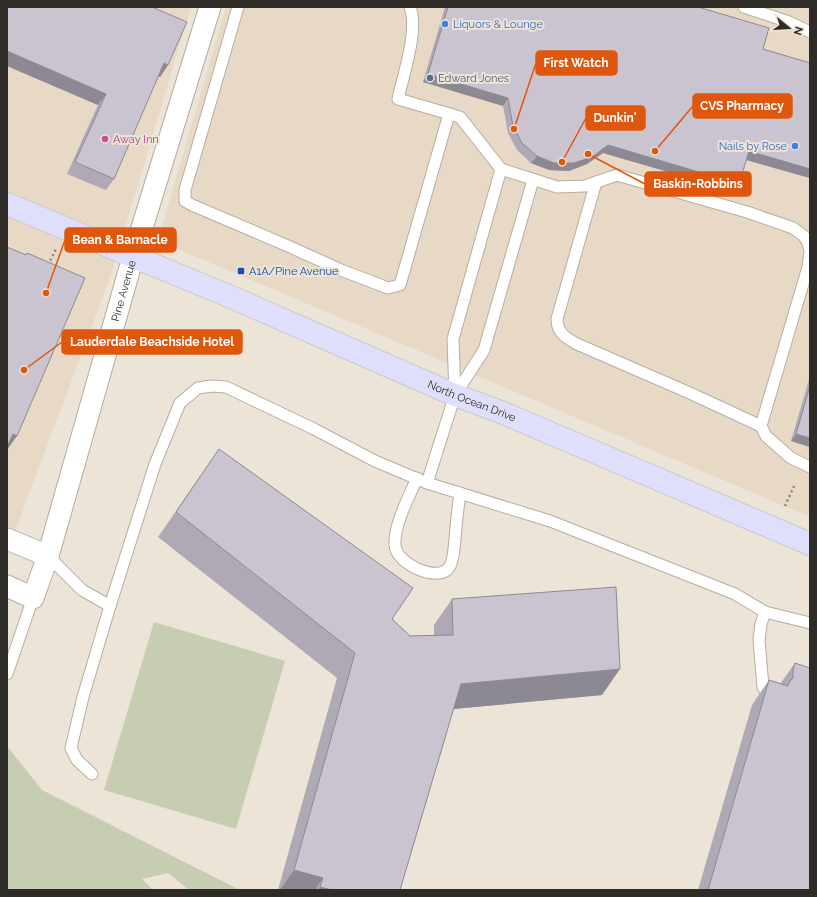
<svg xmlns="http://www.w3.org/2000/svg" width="817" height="897" font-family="Raleway,sans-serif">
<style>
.commercial{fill:#e8d9c6}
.green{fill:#c7cdb2}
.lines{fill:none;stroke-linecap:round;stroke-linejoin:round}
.service-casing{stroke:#b6ada2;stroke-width:13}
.minor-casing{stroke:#b6ada2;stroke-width:23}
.primary-casing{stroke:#c9c8c7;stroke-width:24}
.path{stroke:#8c857d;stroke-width:2.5;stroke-dasharray:2 3;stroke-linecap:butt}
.service{stroke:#fff;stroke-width:11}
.minor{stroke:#fff;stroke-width:21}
.primary{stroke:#dfdffb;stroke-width:22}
.wall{fill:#aea9b4}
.shaded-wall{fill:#8d8992}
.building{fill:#cac4d1;stroke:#8d8992}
.shop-dot{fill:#3f7fe0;stroke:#ede4d8;stroke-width:1.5}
.service-dot{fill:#5c6f8a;stroke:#ede4d8;stroke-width:1.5}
.hotel-dot{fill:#d1479c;stroke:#ede4d8;stroke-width:1.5}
.transit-dot{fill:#1a4fb4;stroke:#ede4d8;stroke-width:1.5}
.labels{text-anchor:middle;stroke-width:4;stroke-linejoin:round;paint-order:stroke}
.shop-label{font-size:11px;fill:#366cbe;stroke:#ede4d8;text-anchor:start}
.service-label{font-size:11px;fill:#4e5e75;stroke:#ede4d8;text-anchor:start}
.hotel-label{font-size:11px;fill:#b23c85;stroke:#ede4d8;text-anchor:start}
.transit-label{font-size:11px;fill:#164399;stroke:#ede4d8;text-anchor:start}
.street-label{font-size:11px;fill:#2f2b27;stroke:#ede4d8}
.leader{fill:none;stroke:#df570d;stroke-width:1.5}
.callout-dot{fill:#df570d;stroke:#ede4d8;stroke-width:1.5}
.callout{fill:#df570d;stroke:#df570d;stroke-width:1.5}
.callout-label{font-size:12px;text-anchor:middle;font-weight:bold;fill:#fff}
</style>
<rect width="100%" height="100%" fill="#ede4d8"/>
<g class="commercial">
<polygon points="7,7 191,7 110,278 7,552"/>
<polygon points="226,7 810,7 810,517 173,247 161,229"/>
</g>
<g class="green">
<polygon points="154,622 285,661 236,829 104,790"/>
<polygon points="7,746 42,790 240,890 189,890 168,873 142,879 153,890 7,890"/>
</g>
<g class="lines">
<g class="service-casing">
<g id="service">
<polyline points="238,7 185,190 185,201 192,205 288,246 341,270 388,288 400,285 449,114"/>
<path d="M410 7C419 30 403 75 398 99L460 117 501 169 557 187 585 186 617 175 747 212 793 228 804 236 808 243 810 251"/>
<polyline points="744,7 789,22 810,32"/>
<polyline points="533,180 484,350 455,395 427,483 550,521 735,594 765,612 810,623"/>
<path d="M596 182 557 319C557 333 566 338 577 344L692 394 761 426"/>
<polyline points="810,253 808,267 761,426 766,436 791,458 810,467"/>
<polyline points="455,395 453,339 501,169"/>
<path d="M417 478C409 497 394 524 395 545 396 565 441 584 450 566 454 558 454 547 455 539 456 523 458 508 460 493"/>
<polyline points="48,556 82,590 110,606 155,464 180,403 198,388 212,386 226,387 314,429 375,461 427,483"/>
<polyline points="765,612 761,624 759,640 763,687 770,699"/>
<polyline points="7,674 33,598"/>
<polyline points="92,774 77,760 71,748 83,697 110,606"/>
</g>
</g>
<g class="minor-casing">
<g id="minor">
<polyline points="7,539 48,556"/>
<path id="s1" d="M7 586 33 598 48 556 133 257 210 7"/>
</g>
</g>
<g class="primary-casing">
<g id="primary">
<path id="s2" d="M7 204 238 300 455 395 501 412 810 544"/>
</g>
</g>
<g class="path">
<polyline points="48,265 56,249"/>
<polyline points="785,506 795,484"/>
</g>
<use href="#service" class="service"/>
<use href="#minor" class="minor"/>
<use href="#primary" class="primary"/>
</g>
<g class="wall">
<polygon points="7,7 168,65 160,77 158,76 114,179 106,190 67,174 98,105 7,66"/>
<polygon points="445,7 698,7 763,49 810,63 810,178 746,160 739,184 734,191 603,153 587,164 569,171 549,170 531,163 517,150 508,133 503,106 423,82"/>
<polygon points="810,376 810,447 791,441"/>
<polygon points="219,449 410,636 434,635 434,625 452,599 602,695 453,709 400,890 278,890 337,678 158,537"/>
<polygon points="795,663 810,890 698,890 752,705 769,680 780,684"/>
</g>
<g class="shaded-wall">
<polygon points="7,51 106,94 98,105 7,66"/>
<polygon points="164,63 168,65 160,77 156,75"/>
<polygon points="428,74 508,98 503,106 423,82"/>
<polygon points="608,145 739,184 734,191 603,153 587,164 569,171 549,170 531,163 537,156"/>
<polygon points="749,151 810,169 810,178 743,159"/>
<polygon points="13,434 17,436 7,450 7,442"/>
<polygon points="796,434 810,438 810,447 791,441"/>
<polygon points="620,669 602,695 443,710 461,684"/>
<polygon points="294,870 323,878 315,890 280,890"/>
<polygon points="320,887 332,890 318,890"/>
</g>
<g class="building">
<polygon points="7,7 152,7 187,22 168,65 164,63 114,179 75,162 106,94 7,51"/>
<polygon points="448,7 698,7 769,28 763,49 810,63 810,169 749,151 739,184 608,145 592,157 574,163 554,163 537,156 522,143 513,126 508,98 428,74"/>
<polygon points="7,247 26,255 27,253 85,278 17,436 13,434 7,447"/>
<polygon points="810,386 810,438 796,434"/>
<polygon points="219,449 413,588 392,619 410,636 453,635 452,599 616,587 620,669 461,684 400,890 332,890 320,887 323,878 294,870 355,653 176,512"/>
<polygon points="795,663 810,668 810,890 708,890 769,680 788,686 790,681 793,678 793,670"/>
</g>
<g class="shop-dot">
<circle cx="445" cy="24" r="4"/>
<circle cx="795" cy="146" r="4"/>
</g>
<circle class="service-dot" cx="430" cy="78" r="4"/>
<circle class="hotel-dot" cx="105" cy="139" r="4"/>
<rect class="transit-dot" x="237" y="267" width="8" height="8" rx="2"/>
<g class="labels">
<g class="shop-label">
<text x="453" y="28">Liquors &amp; Lounge</text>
<text x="787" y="150" text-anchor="end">Nails by Rose</text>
</g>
<g class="service-label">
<text x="438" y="82">Edward Jones</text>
</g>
<g class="hotel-label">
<text x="113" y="143">Away Inn</text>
</g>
<g class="transit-label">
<text x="249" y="275">A1A/Pine Avenue</text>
</g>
<g class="street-label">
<text dy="4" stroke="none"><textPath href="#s1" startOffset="349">Pine Avenue</textPath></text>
<text dy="4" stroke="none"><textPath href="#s2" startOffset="505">North Ocean Drive</textPath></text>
</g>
</g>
<path class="leader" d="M514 129L536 63M655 151L693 106M562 162L586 118M588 154L645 184M46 293L65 240M24 370L62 342"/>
<g class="callout-dot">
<circle cx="514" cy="129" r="4"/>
<circle cx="655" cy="151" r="4"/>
<circle cx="562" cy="162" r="4"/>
<circle cx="588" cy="154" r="4"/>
<circle cx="46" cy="293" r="4"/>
<circle cx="24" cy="370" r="4"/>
</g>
<g class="callout">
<rect x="536" y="51" width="81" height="24" rx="4"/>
<rect x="693" y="94" width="99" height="24" rx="4"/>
<rect x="586" y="106" width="59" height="24" rx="4"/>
<rect x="645" y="172" width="106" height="24" rx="4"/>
<rect x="65" y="228" width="111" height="24" rx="4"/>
<rect x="62" y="330" width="180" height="24" rx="4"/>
</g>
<g class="callout-label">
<text x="576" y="67">First Watch</text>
<text x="742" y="110">CVS Pharmacy</text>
<text x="615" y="122">Dunkin'</text>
<text x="698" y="188">Baskin-Robbins</text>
<text x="120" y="244">Bean &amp; Barnacle</text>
<text x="152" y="346">Lauderdale Beachside Hotel</text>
</g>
<rect width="817" height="897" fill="none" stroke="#2f2b27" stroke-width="16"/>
<g transform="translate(789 28) rotate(108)" stroke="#ede4d8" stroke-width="3" paint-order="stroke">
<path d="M0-3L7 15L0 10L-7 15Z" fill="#2f2b27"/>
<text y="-6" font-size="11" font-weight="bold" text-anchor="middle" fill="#2f2b27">N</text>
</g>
</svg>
